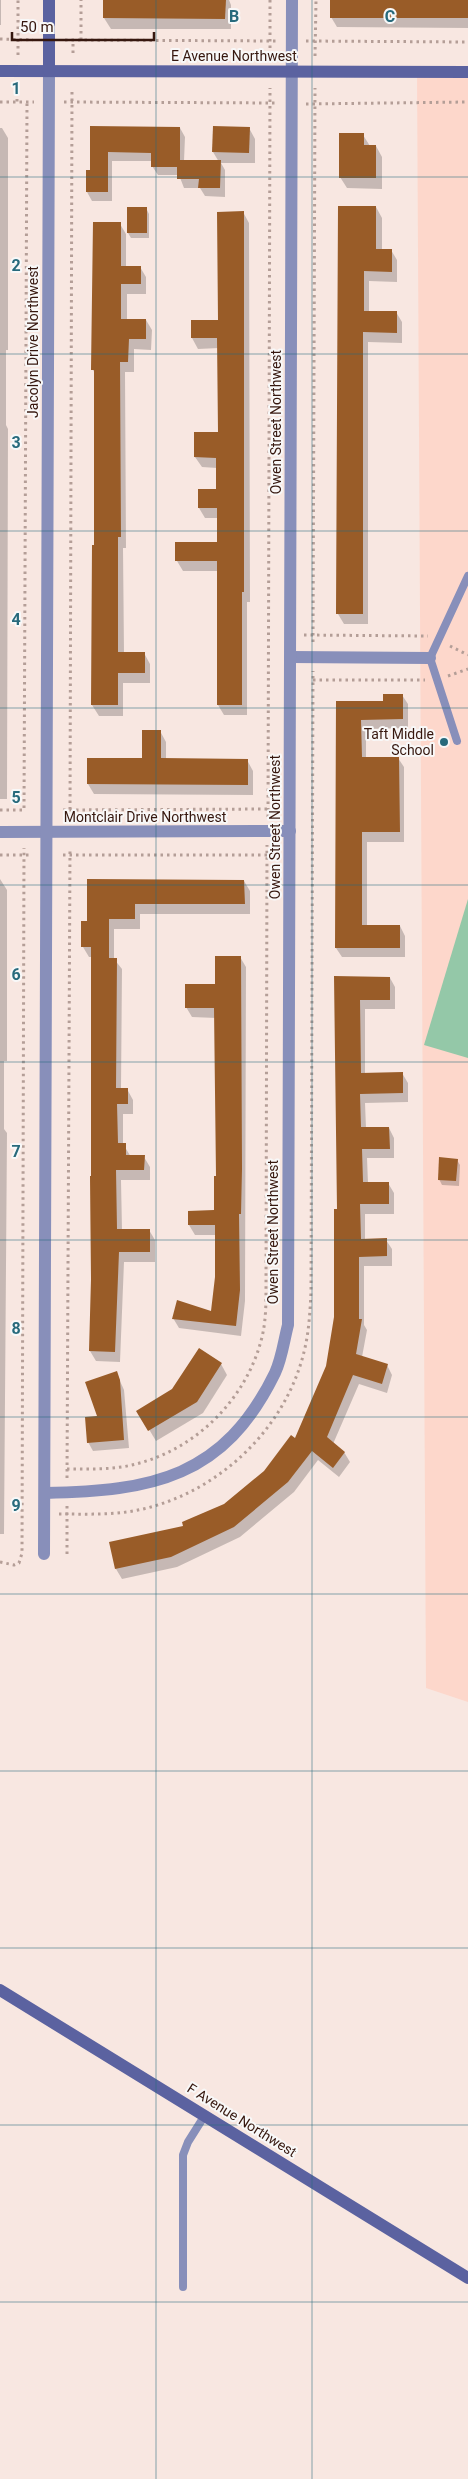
<svg xmlns="http://www.w3.org/2000/svg" width="468" height="2479" font-family="Roboto,sans-serif">
<style>
.built{fill:#fdd7cb}
.green{fill:#94c8a8}
.shadow{fill:#0003}
.building{fill:#995c28}
.lines{fill:none;stroke-linecap:round;stroke-linejoin:round}
.path{stroke:#b49e97;stroke-width:3;stroke-dasharray:2.5 4;stroke-linecap:butt}
.lane{stroke:#888fba;stroke-width:8}
.street{stroke:#888fba;stroke-width:12}
.secondary{stroke:#5b62a0;stroke-width:12}
.grid{fill:none;stroke:#276a7c;stroke-width:1;stroke-opacity:0.55}
.poi-dot{fill:#276a7c;stroke:#f8f8f8;stroke-width:2}
.labels{text-anchor:middle;stroke-width:4;stroke-linejoin:round;paint-order:stroke}
.street-label{font-size:14px;fill:#36170e;stroke:#f8f8f8}
.poi-label{font-size:14px;fill:#36170e;stroke:#f8f8f8;text-anchor:end}
.grid-label{font-size:16px;text-anchor:middle;font-weight:bold;fill:#276a7c;stroke:#f8f8f8;stroke-width:4;stroke-linejoin:round;paint-order:stroke}
</style>
<rect width="100%" height="100%" fill="#f8e7e1"/>
<polygon class="built" points="417,72 468,72 468,1702 426,1688"/>
<polygon class="green" points="468,899 468,1058 424,1045"/>
<g class="shadow">
<rect x="0" y="0" width="1" height="25"/>
<polygon points="104,0 229,0 231,5 231,29 111,29 104,18"/>
<polygon points="331,0 468,0 468,28 337,27 331,17"/>
<polygon points="91,127 180,128 185,137 184,161 219,162 213,152 249,128 255,139 255,163 221,163 225,170 225,197 205,196 200,188 184,188 179,175 158,175 152,166 152,161 112,161 112,201 92,201 87,192 87,171 91,171"/>
<polygon points="0,128 2,128 8,138 8,350 6,350 6,425 8,429 7,799 0,799"/>
<polygon points="363,135 370,146 376,146 382,157 382,189 347,188 340,177"/>
<polygon points="339,207 376,207 382,218 382,250 391,250 397,260 397,282 369,281 369,312 396,312 402,322 402,343 368,342 368,624 344,624 338,614"/>
<polygon points="146,208 149,214 149,238 131,238 128,233"/>
<polygon points="243,212 249,223 250,602 247,602 247,715 224,715 218,705 219,571 183,571 177,561 218,543 218,518 205,518 199,508 217,490 217,468 202,467 195,457 219,433 219,348 198,349 192,338 192,321 220,321"/>
<polygon points="120,224 126,234 126,267 140,267 146,277 146,294 127,294 127,320 146,320 152,330 151,350 134,349 134,372 125,372 126,548 123,548 124,653 144,653 150,664 150,683 123,683 123,716 99,716 92,705 96,375 93,370"/>
<polygon points="402,695 408,704 408,728 366,729 366,758 398,758 404,767 404,842 367,842 367,926 400,926 405,936 405,957 342,957 336,948 337,703 384,702"/>
<polygon points="160,731 166,742 166,759 247,760 253,771 253,795 94,794 88,784 143,759"/>
<polygon points="0,879 7,890 7,1061 4,1061 4,1129 7,1133 4,1534 0,1534"/>
<polygon points="89,880 244,881 250,891 250,914 140,914 140,929 114,929 114,959 122,969 121,1089 127,1089 133,1100 133,1114 123,1114 123,1144 131,1157 144,1157 150,1167 150,1180 121,1180 122,1230 149,1230 155,1240 155,1262 124,1262 120,1362 96,1361 90,1351 93,1279 92,957 89,957 83,947 82,922 89,922"/>
<polygon points="240,957 246,967 245,1301 241,1336 179,1328 173,1318 212,1313 216,1277 216,1235 195,1235 189,1225 189,1212 215,1212 218,1177 216,1018 192,1017 186,1007 216,986"/>
<polygon points="336,977 390,978 395,987 395,1009 365,1009 365,1074 402,1073 408,1083 408,1102 365,1103 366,1128 389,1128 394,1138 394,1158 367,1158 368,1183 388,1183 394,1193 394,1214 365,1214 365,1240 386,1240 392,1249 392,1266 364,1266 364,1325 367,1330 362,1357 387,1365 392,1375 387,1393 359,1384 333,1444 344,1452 350,1462 339,1477 318,1460 294,1492 240,1537 177,1567 122,1579 116,1569 110,1543 185,1527 224,1505 265,1471 295,1440 327,1366 336,1317 338,1210"/>
<polygon points="457,1160 460,1165 459,1186 442,1185 439,1179"/>
<polygon points="221,1364 227,1375 203,1413 156,1441 138,1411"/>
<polygon points="116,1372 124,1390 129,1448 93,1451 88,1442"/>
</g>
<g class="building">
<polygon points="103,0 226,0 225,19 103,18"/>
<rect x="330" y="0" width="138" height="18"/>
<polygon points="90,126 180,127 180,160 221,160 220,188 198,188 199,179 177,179 177,167 151,167 151,153 108,152 108,192 86,192 86,170 90,170"/>
<polygon points="213,126 250,127 249,153 212,152"/>
<polygon points="339,133 364,133 364,145 376,145 376,178 339,178"/>
<polygon points="338,206 376,206 376,249 392,249 392,272 364,271 364,311 397,311 397,333 363,332 363,614 336,614"/>
<rect x="127" y="207" width="20" height="26"/>
<polygon points="244,211 244,592 242,592 242,705 217,705 217,561 175,561 175,542 217,542 217,508 198,508 198,489 216,489 216,458 194,457 194,432 218,432 217,338 191,338 191,320 218,320 217,212"/>
<polygon points="93,222 121,222 121,266 141,266 141,284 121,284 121,319 146,319 146,339 129,339 128,362 120,362 121,537 118,537 118,652 145,652 145,673 118,673 118,705 91,705 92,545 94,545 94,370 91,370"/>
<polygon points="383,694 403,694 403,719 361,720 362,757 399,757 400,832 362,832 362,925 400,925 400,948 335,948 336,701 383,701"/>
<polygon points="142,730 161,730 161,758 248,759 248,785 87,784 87,758 142,758"/>
<polygon points="87,879 244,880 245,904 135,904 135,919 109,919 109,958 117,958 116,1088 128,1088 128,1104 117,1104 118,1143 126,1143 126,1155 145,1155 144,1170 116,1170 117,1229 150,1229 150,1252 119,1252 115,1352 89,1351 91,1279 90,1176 91,1176 91,947 81,947 81,921 87,921"/>
<polygon points="215,956 241,956 242,1169 241,1214 239,1214 240,1290 236,1326 172,1319 177,1300 211,1311 215,1277 215,1225 188,1225 188,1211 214,1210 214,1176 216,1176 214,1008 185,1008 185,984 215,984"/>
<polygon points="334,976 390,977 390,1000 360,1000 361,1073 403,1072 403,1093 360,1094 361,1127 389,1127 390,1149 362,1149 363,1182 389,1182 389,1204 360,1204 361,1239 387,1238 387,1256 359,1257 359,1319 362,1319 356,1354 388,1364 382,1384 353,1375 327,1437 345,1452 333,1468 312,1451 288,1482 234,1527 171,1557 115,1569 109,1542 183,1526 182,1522 224,1504 264,1471 291,1435 295,1438 326,1366 334,1317 334,1209 337,1209"/>
<polygon points="439,1157 458,1159 456,1181 438,1180"/>
<polygon points="199,1348 222,1363 197,1402 148,1431 136,1411 172,1389"/>
<polygon points="117,1371 120,1380 124,1440 87,1443 85,1417 97,1416 85,1382"/>
</g>
<g class="lines">
<g class="path">
<polyline points="270,0 270,55"/>
<polyline points="0,39 33,40"/>
<polyline points="65,40 277,41"/>
<polyline points="81,40 81,0"/>
<polyline points="306,41 468,42"/>
<polyline points="73,53 73,40"/>
<polyline points="18,55 18,0"/>
<polyline points="315,56 316,0"/>
<polyline points="17,86 17,102"/>
<polyline points="0,102 34,102"/>
<polyline points="64,102 278,103"/>
<polyline points="306,104 468,102"/>
<polyline points="304,635 428,636"/>
<polyline points="313,642 315,88"/>
<polyline points="450,646 468,655"/>
<polyline points="448,676 468,669"/>
<polyline points="313,680 425,680"/>
<polyline points="0,810 24,810 27,102"/>
<polyline points="63,810 268,809"/>
<polyline points="70,816 72,89"/>
<polyline points="268,817 270,88"/>
<polyline points="0,855 30,855"/>
<polyline points="63,855 275,855"/>
<path d="M67 1469C90 1469 114 1470 136 1464 196 1449 245 1400 261 1341 266 1323 266 1305 266 1288L267 845"/>
<polyline points="67,1478 70,848"/>
<polyline points="67,1506 67,1558"/>
<path d="M59 1514C81 1514 105 1515 127 1512 210 1500 284 1434 304 1352 309 1332 310 1312 311 1292L313 671"/>
<polyline points="0,1562 14,1565 19,1563 22,1553 24,848"/>
</g>
<g class="lane">
<polyline points="457,741 430,658 468,576"/>
<polyline points="183,2287 183,2155 188,2142 205,2115"/>
</g>
<g class="street">
<polyline points="291,657 430,658"/>
<polyline points="0,832 290,831"/>
<path d="M45 1493C152 1491 224 1478 275 1373 282 1358 284 1340 288 1325L292 0"/>
<polyline points="44,1554 49,71"/>
</g>
<g class="secondary">
<polyline points="0,71 468,72"/>
<polyline points="49,71 49,0"/>
<polyline points="0,1990 468,2278"/>
</g>
</g>
<path class="grid" d="M156 0V2479M312 0V2479M0 177H468M0 354H468M0 531H468M0 708H468M0 885H468M0 1062H468M0 1240H468M0 1417H468M0 1594H468M0 1771H468M0 1948H468M0 2125H468M0 2302H468"/>
<circle class="poi-dot" cx="444" cy="742" r="5"/>
<g class="labels">
<g class="street-label">
<text x="234" y="61">E Avenue Northwest</text>
<text transform="translate(33 342) rotate(-90)" y="5">Jacolyn Drive Northwest</text>
<text transform="translate(276 422) rotate(-90)" y="5">Owen Street Northwest</text>
<text x="145" y="822">Montclair Drive Northwest</text>
<text transform="translate(275 827) rotate(-90)" y="5">Owen Street Northwest</text>
<text transform="translate(273 1232) rotate(-90)" y="5">Owen Street Northwest</text>
<text transform="translate(242 2120) rotate(32)" y="5">F Avenue Northwest</text>
</g>
<g class="poi-label">
<text x="434" y="739">Taft Middle<tspan x="434" dy="16">School</tspan></text>
</g>
</g>
<g class="grid-label">
<text x="234" y="22">B</text>
<text x="390" y="22">C</text>
<text x="16" y="94">1</text>
<text x="16" y="271">2</text>
<text x="16" y="448">3</text>
<text x="16" y="625">4</text>
<text x="16" y="803">5</text>
<text x="16" y="980">6</text>
<text x="16" y="1157">7</text>
<text x="16" y="1334">8</text>
<text x="16" y="1511">9</text>
</g>
<path d="M12 32v8h142v-8" fill="none" stroke="#36170e" stroke-width="2.5"/>
<text x="20" y="32" font-size="15" fill="#36170e" stroke="#f8f8f8" stroke-width="4" paint-order="stroke">50 m</text>
</svg>
